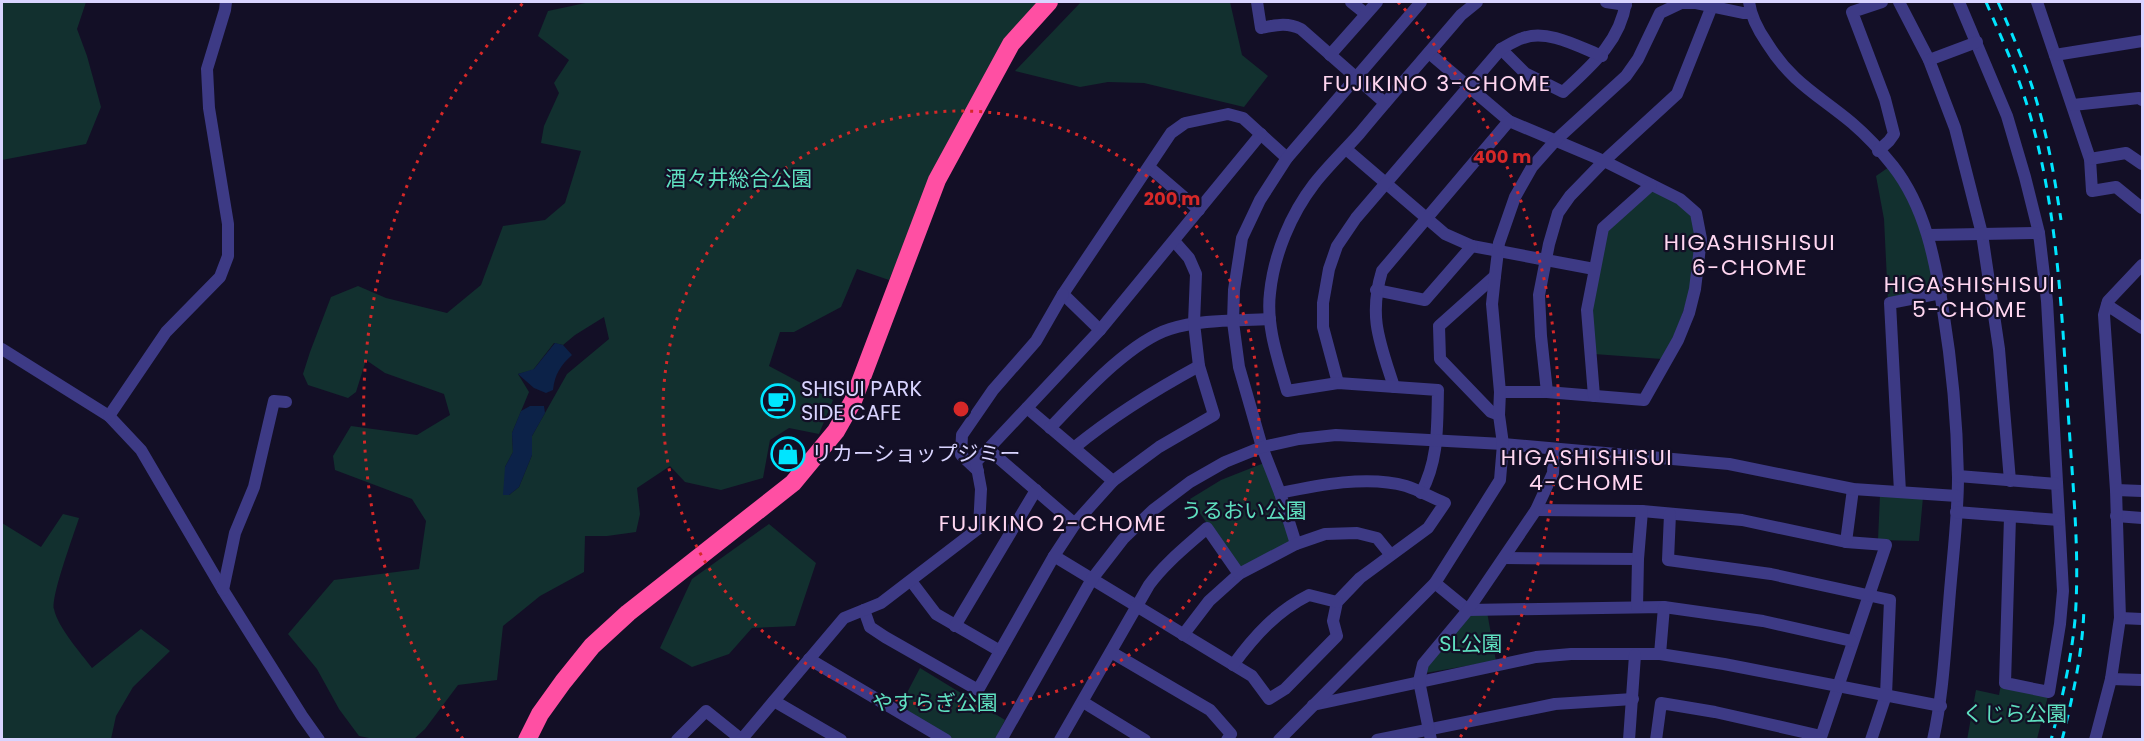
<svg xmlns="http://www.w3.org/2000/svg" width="2144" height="741" font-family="Poppins,'Noto Sans JP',sans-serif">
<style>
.green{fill:#12302f;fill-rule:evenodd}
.water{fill:#0c2248}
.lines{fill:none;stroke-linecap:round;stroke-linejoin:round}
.minor{stroke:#3d3a85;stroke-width:12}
.highway{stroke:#ff4fa3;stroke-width:18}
.rail{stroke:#00e5ff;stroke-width:3;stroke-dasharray:9 8;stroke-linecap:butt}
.ring{fill:none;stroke:#d62828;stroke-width:3;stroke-dasharray:3 6}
.labels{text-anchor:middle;stroke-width:4.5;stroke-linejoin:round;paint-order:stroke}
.park-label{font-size:21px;fill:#5fe0c0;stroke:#130f26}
.poi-label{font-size:21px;fill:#d9d4ff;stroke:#130f26;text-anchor:start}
.neighbourhood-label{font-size:22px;letter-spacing:1.5px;fill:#ffd6f0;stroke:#130f26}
.centre{fill:#d62828;stroke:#130f26;stroke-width:3}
.ring-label{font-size:18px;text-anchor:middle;font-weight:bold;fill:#d62828;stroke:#130f26;stroke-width:4.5;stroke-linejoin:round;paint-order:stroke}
</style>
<rect width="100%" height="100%" fill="#130f26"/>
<g class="green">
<polygon points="2,2 86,2 77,29 87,56 101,107 86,144 2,160"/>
<path d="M590 2H1040L947 144 889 280 857 269 841 307 794 332H780L769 366 833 400 819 434 789 428 770 440 763 478 721 490 685 482 670 466 637 488 640 514 636 532 607 536H585L584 572 540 596 503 626 497 680 458 685 425 729 414 739H374L359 736 339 709 317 669 288 634 334 580 419 569 426 521 412 499 335 470 333 456 351 426 417 435 450 415 444 394 385 373 366 360 356 392 348 398 308 385 303 374 310 352 331 297 358 286 386 298 447 313 481 285 503 226 545 220 565 203 581 151 541 143 544 126 559 93 554 83 569 60 538 36 548 11ZM604 317 609 339 567 374 532 436V455L519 487 509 495 505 467 513 452 512 433 529 392 518 374 533 370 554 343 563 345 575 335Z"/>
<polygon points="1081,2 1230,2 1242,55 1268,76 1244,107 1144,83 1108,82 1080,87 1015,71"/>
<polygon points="1889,167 1917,212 1938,290 1888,301 1884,219 1876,176"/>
<path d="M1652 188C1665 194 1687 202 1693 216 1707 253 1681 327 1662 359L1594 354 1589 311 1606 230Z"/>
<polygon points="1264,463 1293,543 1240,571 1190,499 1221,480"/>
<polygon points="1880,495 1923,497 1919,541 1878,540"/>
<path d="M63 514 79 518C74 534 51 596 54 609 58 628 81 653 92 668L141 629 170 651 133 687 116 716 111 739H2V523L41 547Z"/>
<polygon points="769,524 816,563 795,626 752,628 729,654 692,667 660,648 692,579"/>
<polygon points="1469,611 1487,612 1496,661 1425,673 1425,665"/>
<polygon points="920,668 1005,720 995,739 952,739 899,708"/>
<polygon points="2001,684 2048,696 2037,739 1967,740 1976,690 1999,695"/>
</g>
<g class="water">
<path d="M555 343 563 345 572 355C560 366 555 374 553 390L546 393 534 388 518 374 534 369Z"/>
<polygon points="530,406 544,406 545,413 532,436 532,455 519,487 509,495 503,495 505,467 513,452 512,433 521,411"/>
</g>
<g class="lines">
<g class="minor">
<path d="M1257 2 1261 28C1276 25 1287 22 1301 29L1385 103"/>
<polyline points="1351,2 1366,14"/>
<polyline points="1606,2 1626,5"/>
<path d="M1749 2C1751 17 1758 30 1767 43 1792 83 1817 94 1852 123 1866 135 1881 151 1893 166 1925 207 1935 259 1943 310 1952 365 1957 421 1958 477 1958 520 1952 562 1949 604 1945 650 1943 695 1933 740"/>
<polyline points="1899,2 1929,60 1955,128 1982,234 1999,349 2010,481"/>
<polyline points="1959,2 2007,116 2025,177 2039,233 2047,301 2063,591 2060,624 2049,692 2005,683 2010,517"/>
<polyline points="2037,2 2090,159 2092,191 2116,187 2142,208"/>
<path d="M1501 49 1525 73 1563 92C1591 66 1620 42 1626 2"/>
<polyline points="1429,53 1509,121 1604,161 1680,199 1696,213 1701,239 1695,289 1689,313 1678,340 1644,400 1547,392 1500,392"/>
<polyline points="1330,55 1377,2"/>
<polyline points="2055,55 2142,41"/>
<polyline points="1929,60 1977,42"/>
<polyline points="2073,105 2139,98 2142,100"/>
<polyline points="1346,149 1445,234 1472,246 1594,269"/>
<polyline points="1878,151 1889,141 1894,134 1885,99 1852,12 1882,2"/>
<polyline points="2090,159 2126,153 2142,164"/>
<polyline points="1149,167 1199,210"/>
<polyline points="1928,235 2039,233"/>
<polyline points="1495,276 1439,326 1440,359 1491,412 1499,415"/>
<polyline points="1376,290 1425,300 1472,246"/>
<polyline points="2107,305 2142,328"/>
<polyline points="1100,330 1063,294 1171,133 1185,123 1228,114 1243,118 1287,158"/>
<polyline points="2,349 109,416 141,450 223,590 302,716 319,740"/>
<path d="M1338 383 1323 327V303L1329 269 1337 246 1356 218 1501 49C1508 45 1516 40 1523 38 1548 29 1579 47 1602 56"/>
<path d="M1394 387C1380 343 1368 317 1382 271L1509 121"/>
<polyline points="1547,392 1541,336 1539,295 1549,244 1558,213 1570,196 1604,161 1677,94 1712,6"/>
<polyline points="1594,396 1587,310 1603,228 1651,185"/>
<polyline points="1027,408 1113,481"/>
<polyline points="109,416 166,332 220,277 228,256 228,224 209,108 207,69 225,10 226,2"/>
<path d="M1050 428C1080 397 1129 342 1170 329 1201 319 1237 321 1270 319"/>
<path d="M1075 447C1114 415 1155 390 1199 366"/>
<polyline points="988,449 1075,524"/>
<polyline points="978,471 961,455 962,435 993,390 1036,341 1063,294"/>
<polyline points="1958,476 2057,484"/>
<polyline points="2116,490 2142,491"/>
<polyline points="1900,492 1890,303 1941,293"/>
<path d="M1421 493C1439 459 1437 427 1438 390L1338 383 1287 391C1278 359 1266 326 1270 293 1274 254 1291 214 1314 184 1328 166 1345 150 1360 133 1393 93 1428 54 1461 15L1477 2"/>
<polyline points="1536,510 1642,511 1742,520 1846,542 1886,545 1820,740"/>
<polyline points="1956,512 2059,520"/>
<polyline points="1670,514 1668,560 1771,574 1890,600 1886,695 1871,740"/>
<polyline points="2116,516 2142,518"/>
<polyline points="1846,542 1853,489"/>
<polyline points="1296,544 1280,493 1262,447 1239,367 1233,322 1234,290 1242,238 1260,200 1287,158 1421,2"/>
<path d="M1054 556 1252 676 1269 699 1285 689 1337 636 1333 621 1337 602 1360 578 1428 528 1445 503C1432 498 1419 490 1406 486 1368 475 1318 485 1280 493"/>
<polyline points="1504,558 1638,559"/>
<polyline points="911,581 936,614 1000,651"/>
<polyline points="1435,583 1468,610 1664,607 1763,621 1852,641"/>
<polyline points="223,590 235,533 254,487 274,401 286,402"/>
<polyline points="1637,607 1638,559 1642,511"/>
<polyline points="864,610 870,627 885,637 978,690 1054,556 1077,521 1113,481 1159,447 1214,415 1199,366 1194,323 1196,274 1189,258 1174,241"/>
<polyline points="2120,618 2142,619"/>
<polyline points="955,626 1036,490"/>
<polyline points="1183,635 1209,601 1239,574 1296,544 1325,534 1357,533 1377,538 1390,554"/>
<polyline points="1111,652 1210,710 1231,734 1227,740"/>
<polyline points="1660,654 1664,607"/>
<polyline points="809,659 946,740"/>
<path d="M1233 665C1255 635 1277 611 1309 595L1337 602"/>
<polyline points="2111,679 2142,680"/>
<polyline points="774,701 841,740"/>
<polyline points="1083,702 1145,740"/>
<polyline points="1313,705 1536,657 1571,654 1660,654 1724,664 1941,706"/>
<polyline points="677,740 706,711 742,740"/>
<polyline points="741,740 844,618 881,603 979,528 981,489 976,462 1100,330 1261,134"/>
<polyline points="1001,740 1092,579 1123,539 1153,510 1190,482 1225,462 1262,447 1299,439 1336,435 1503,444 1729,464 1853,489 1957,496"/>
<path d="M1060 740 1149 585C1165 563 1187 546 1207 528L1239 574"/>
<polyline points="1279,740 1435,583 1500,480 1503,444 1499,415 1500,392 1492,304 1495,276 1499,243 1515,197 1532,167 1556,140 1626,76 1638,59 1660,13 1681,3 1695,3 1743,13 1751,13"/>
<polyline points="1377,740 1555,704 1633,699"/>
<polyline points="1431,740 1419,681 1423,664 1468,610 1536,510 1553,473 1554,449"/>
<polyline points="1629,740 1635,655"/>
<polyline points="1656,740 1661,703 1715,712 1821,736"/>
<polyline points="2095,740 2111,679 2120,618 2116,490 2104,315 2108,301 2142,265"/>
</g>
<polyline class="highway" points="527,740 540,714 563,682 592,646 628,613 793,483 836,431 853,401 937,180 1011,44 1049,2"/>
<g class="rail">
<path d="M1986 2C2002 39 2019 76 2030 115 2059 216 2062 322 2069 425 2073 489 2080 556 2075 620 2071 661 2062 700 2051 740"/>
<path d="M1998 2C2013 36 2028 70 2038 106 2049 143 2055 181 2061 220"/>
<path d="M2062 740C2073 696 2083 651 2084 606"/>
</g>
</g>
<g class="ring">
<circle cx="961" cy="409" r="298"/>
<path d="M463 739A597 597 0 0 1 524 2M1398 2A597 597 0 0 1 1459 739"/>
</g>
<defs>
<g id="cafe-ring" transform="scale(1.725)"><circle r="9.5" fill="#130f26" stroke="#00e5ff" stroke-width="1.5"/><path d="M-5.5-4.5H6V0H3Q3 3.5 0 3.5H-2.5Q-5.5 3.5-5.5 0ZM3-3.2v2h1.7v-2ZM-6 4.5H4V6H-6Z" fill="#00e5ff"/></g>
<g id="shop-ring" transform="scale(1.725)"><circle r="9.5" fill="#130f26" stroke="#00e5ff" stroke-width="1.5"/><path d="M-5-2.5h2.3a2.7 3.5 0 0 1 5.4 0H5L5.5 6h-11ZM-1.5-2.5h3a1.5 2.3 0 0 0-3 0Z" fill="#00e5ff"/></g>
</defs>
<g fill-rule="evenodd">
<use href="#cafe-ring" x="778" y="401"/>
<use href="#shop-ring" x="788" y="454"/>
</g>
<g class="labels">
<g class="park-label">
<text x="739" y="186">酒々井総合公園</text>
<text x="1244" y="518">うるおい公園</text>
<text x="1471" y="651">SL公園</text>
<text x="935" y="710">やすらぎ公園</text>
<text x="2015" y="721">くじら公園</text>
</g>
<g class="poi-label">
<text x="801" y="396">SHISUI PARK<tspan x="801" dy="24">SIDE CAFE</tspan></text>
<text x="811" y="461">リカーショップジミー</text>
</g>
<g class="neighbourhood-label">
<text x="1437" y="91">FUJIKINO 3-CHOME</text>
<text x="1750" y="250">HIGASHISHISUI<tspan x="1750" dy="25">6-CHOME</tspan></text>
<text x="1970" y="292">HIGASHISHISUI<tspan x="1970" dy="25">5-CHOME</tspan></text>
<text x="1587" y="465">HIGASHISHISUI<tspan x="1587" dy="25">4-CHOME</tspan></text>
<text x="1053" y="531">FUJIKINO 2-CHOME</text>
</g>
</g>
<circle cx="961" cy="409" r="9" class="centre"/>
<g class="ring-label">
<text x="1502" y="163">400 m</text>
<text x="1172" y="205">200 m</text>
</g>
<rect width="2144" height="741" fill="none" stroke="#d9d4ff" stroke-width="6"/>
</svg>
